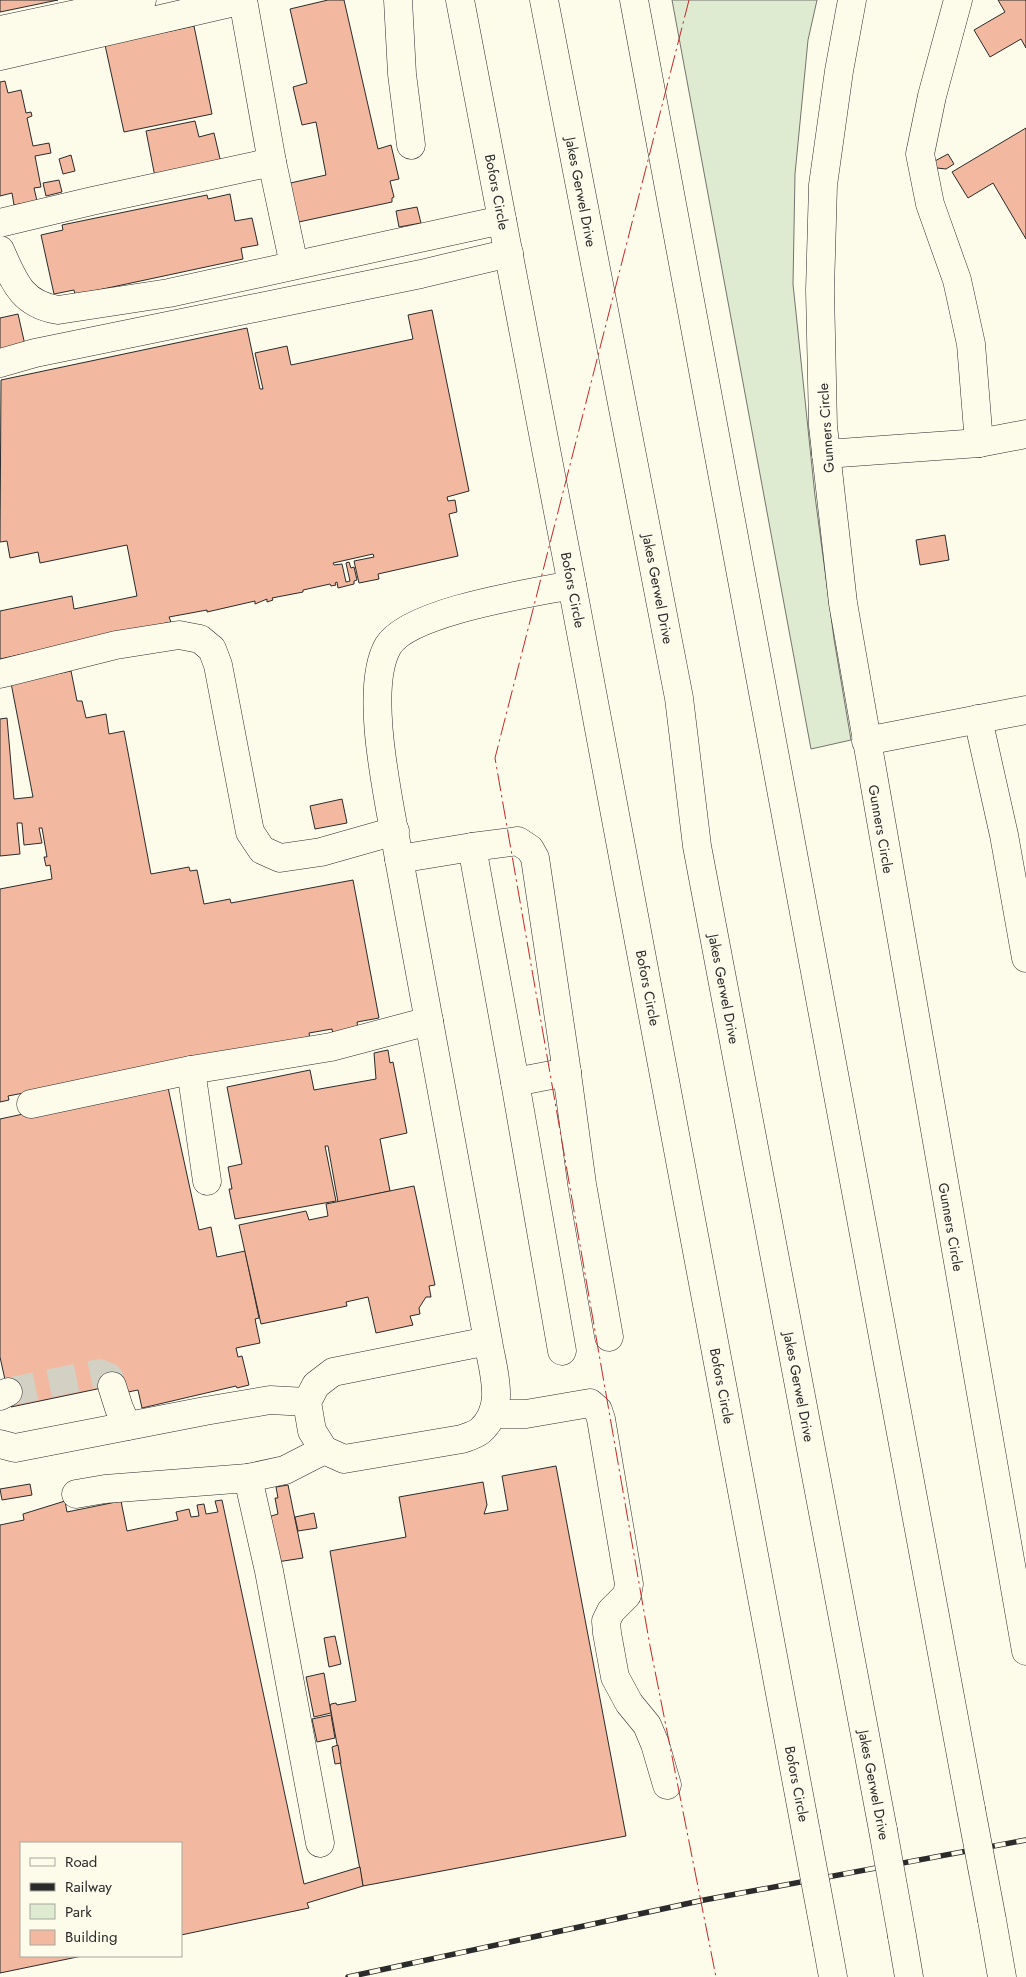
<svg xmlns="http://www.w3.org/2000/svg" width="1026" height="1977" font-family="Jost,sans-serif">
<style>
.green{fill:#deebd1;stroke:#74746e}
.building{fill:#f2b8a0;stroke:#2b2b2b}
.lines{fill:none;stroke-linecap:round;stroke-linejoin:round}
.minor-tunnel{stroke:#d3d1c4;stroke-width:28;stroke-dasharray:28 14;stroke-linecap:butt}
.minor-casing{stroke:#2b2b2b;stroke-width:29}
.highway-casing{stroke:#2b2b2b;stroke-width:29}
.minor{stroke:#fdfbea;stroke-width:28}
.highway{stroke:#fdfbea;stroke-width:28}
.rail-casing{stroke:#2b2b2b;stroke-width:5.5}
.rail{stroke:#fdfbea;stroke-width:4;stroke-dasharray:11;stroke-linecap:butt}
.minor-bridge-casing{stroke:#2b2b2b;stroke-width:29;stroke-linecap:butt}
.highway-bridge-casing{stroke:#2b2b2b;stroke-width:29;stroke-linecap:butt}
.minor-bridge{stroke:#fdfbea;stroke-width:28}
.highway-bridge{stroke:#fdfbea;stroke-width:28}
.power{stroke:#c62828;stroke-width:1;stroke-dasharray:18 4 2.5 4;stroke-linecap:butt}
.labels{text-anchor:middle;stroke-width:4;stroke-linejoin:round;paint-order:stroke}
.street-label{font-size:14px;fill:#2b2b2b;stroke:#fdfbea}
</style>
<rect width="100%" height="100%" fill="#fdfbea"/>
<polygon class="green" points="672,0 817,0 808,40 795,174 793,284 815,496 834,639 851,740 811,749"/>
<g class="building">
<polygon points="0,0 58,0 0,12"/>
<polygon points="328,0 344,0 378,149 391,145 399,179 390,181 394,197 392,198 392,202 294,223 286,184 326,175 316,122 302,125 293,87 307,83 290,9"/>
<polygon points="998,0 1026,0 1026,48 1021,39 990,57 974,30 1005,12"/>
<polygon points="194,26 212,114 124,132 105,45"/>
<polygon points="5,81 8,93 21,90 26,113 31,112 32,116 27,118 33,146 49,143 51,153 35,156 41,187 34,188 37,201 14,205 12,193 0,196 0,82"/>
<polygon points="195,121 199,137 214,133 221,163 155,177 146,131"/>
<polygon points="1026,128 1026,239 993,183 968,198 952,172"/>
<polygon points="948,154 954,164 946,169 937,168 933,162"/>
<polygon points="71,155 75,171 63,174 59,159"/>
<polygon points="59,180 62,192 46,196 43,183"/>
<polygon points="230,194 235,221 252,218 258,245 241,248 243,259 75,295 74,290 54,294 41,235 63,230 62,225 207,195 208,199"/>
<polygon points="417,207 421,223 399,227 396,211"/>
<polygon points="432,310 469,491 447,497 448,501 455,500 457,512 449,514 458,556 378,574 379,579 359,583 354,561 374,557 373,554 333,563 334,565 342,564 346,582 350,581 346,563 349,562 351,568 354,567 357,580 354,581 354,584 338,588 337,582 335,583 336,585 331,586 330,584 303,590 303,592 272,598 273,600 267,602 267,599 255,604 255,601 207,612 207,610 169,617 171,622 0,659 0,611 72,596 74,609 137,596 127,545 40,563 38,552 10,558 7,541 0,542 1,380 247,328 260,389 263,389 255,353 287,346 291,365 413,339 408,315"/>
<polygon points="18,314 25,345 0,350 0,318"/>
<polygon points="945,535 949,560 920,565 916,540"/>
<polygon points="71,671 77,701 82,701 86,718 106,714 109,734 124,731 151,874 189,867 190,871 197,870 204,904 230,899 231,903 353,880 379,1018 357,1022 359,1035 334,1040 332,1029 309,1033 311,1045 285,1043 8,1096 9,1100 0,1102 0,889 52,879 50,865 46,866 44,857 47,857 42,828 39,828 42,843 24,845 22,823 17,823 20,854 0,856 0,719 7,718 14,799 33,797 11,683"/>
<polygon points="342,799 347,823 315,829 310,806"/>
<polygon points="388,1050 390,1063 393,1062 407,1133 380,1139 390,1191 338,1202 328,1146 325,1146 336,1201 235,1219 229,1189 232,1189 228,1167 242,1164 227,1087 310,1070 314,1090 376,1079 374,1053"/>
<polygon points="167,1083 199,1230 211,1227 217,1257 245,1251 259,1318 255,1319 260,1343 236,1348 238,1357 242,1356 249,1385 237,1388 236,1386 142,1408 138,1390 123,1393 121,1384 11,1407 0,1357 0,1119"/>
<polygon points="414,1186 435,1285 429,1286 431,1297 426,1297 419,1308 420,1314 410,1316 413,1325 376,1333 368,1297 346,1302 347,1306 261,1324 239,1225 306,1211 309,1220 328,1216 326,1204"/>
<polygon points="556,1466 626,1836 363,1886 330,1706 331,1704 336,1703 337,1705 356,1701 330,1551 406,1537 399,1497 483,1482 487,1505 484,1514 508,1510 502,1476"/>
<polygon points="30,1484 32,1495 2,1500 0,1489"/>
<polygon points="288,1485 303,1558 277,1562 268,1517 278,1514 275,1498 278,1498 276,1487"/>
<polygon points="222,1500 304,1884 360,1867 363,1886 307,1903 309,1908 181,1935 181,1843 21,1843 21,1956 82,1956 0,1973 0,1525 24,1520 23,1514 65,1501 67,1512 121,1501 127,1531 178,1520 176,1512 189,1509 191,1517 199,1516 197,1505 204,1504 206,1514 218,1512 215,1501"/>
<polygon points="314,1513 317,1528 298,1531 295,1517"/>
<polygon points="335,1636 341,1664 329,1667 324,1638"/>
<polygon points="324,1673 331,1713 314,1717 306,1677"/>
<polygon points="331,1715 335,1738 317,1742 312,1719"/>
<polygon points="338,1745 341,1763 335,1764 332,1747"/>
</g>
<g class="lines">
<polyline class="minor-tunnel" points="8,1392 99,1373 109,1377 112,1386"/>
<g class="minor-casing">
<g id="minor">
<polyline points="243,0 272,162 294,265"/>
<polyline points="398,0 402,74 411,145"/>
<polyline points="460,0 572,585 806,1832"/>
<polyline points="852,0 839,71 823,185 820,290 823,426 843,603 1026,1651"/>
<polyline points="958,0 932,96 920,154 930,204 957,280 971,344 979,443"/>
<polyline points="0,30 142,0"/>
<polyline points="0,56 243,0"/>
<polyline points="0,223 92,201 272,162"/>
<path d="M0 250C14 281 21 304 58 310L169 293 502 220"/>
<polyline points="0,363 35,353 421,274 509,253"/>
<polyline points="826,454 979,443 1026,434"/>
<polyline points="0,674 116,645 179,635 200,639 212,649 218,665 250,832 262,850 280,858 321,852 395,831"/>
<polyline points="978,719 1004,835 1026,958"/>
<polyline points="866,741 1026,710"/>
<polyline points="472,847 515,1082 562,1351"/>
<polyline points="399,859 472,847 518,841 530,849 535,858 565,1059 582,1184 609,1337"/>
<polyline points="191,1070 207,1181"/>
<polyline points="515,1082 567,1072"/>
<polyline points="31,1104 191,1070 331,1047 429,1021"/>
<path d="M488 1341 333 1372 316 1385 307 1402 312 1431 324 1450 344 1459 462 1439C467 1437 475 1435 480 1431 507 1407 493 1372 488 1341L399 859C391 808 362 691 388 646 409 611 532 593 572 585"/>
<polyline points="112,1386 119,1408 127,1426"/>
<polyline points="0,1396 8,1392"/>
<polyline points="494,1414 526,1414 590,1403 598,1410 601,1419 629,1584 627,1595 611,1611 606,1621 607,1633 615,1677 629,1703 647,1725 655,1744 667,1785"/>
<polyline points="0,1444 15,1448 205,1411 270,1400 307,1402"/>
<polyline points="248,1478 269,1571 320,1843"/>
<polyline points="76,1494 105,1489 248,1478 285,1470 324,1450"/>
<polyline points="827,1944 833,1977"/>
</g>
</g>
<g class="highway-casing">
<g id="highway">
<polyline points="544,0 679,698 697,846 883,1830"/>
<polyline points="634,0 971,1809"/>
<polyline points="992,1920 1002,1977"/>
<polyline points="902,1936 909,1977"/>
</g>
</g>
<use href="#minor" class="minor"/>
<use href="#highway" class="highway"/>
<g class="rail-casing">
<polyline id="rail" points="348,1977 704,1900 1026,1840"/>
</g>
<use href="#rail" class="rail"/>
<g class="minor-bridge-casing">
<polyline id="minor-bridge" points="806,1832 827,1944"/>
</g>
<g class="highway-bridge-casing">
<g id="highway-bridge">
<polyline points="971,1809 992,1920"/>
<polyline points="883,1830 902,1936"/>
</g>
</g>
<use href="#minor-bridge" class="minor-bridge"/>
<use href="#highway-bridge" class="highway-bridge"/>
<polyline class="power" points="689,0 495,758 650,1646 716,1977"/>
</g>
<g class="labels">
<g class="street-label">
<text transform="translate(497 192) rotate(79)" y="5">Bofors Circle</text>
<text transform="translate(581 192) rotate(79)" y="5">Jakes Gerwel Drive</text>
<text transform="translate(826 428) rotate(-94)" y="5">Gunners Circle</text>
<text transform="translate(658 589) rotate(79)" y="5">Jakes Gerwel Drive</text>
<text transform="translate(573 590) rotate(79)" y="5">Bofors Circle</text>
<text transform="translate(881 829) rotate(80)" y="5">Gunners Circle</text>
<text transform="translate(648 988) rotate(79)" y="5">Bofors Circle</text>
<text transform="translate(724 989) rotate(79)" y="5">Jakes Gerwel Drive</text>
<text transform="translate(951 1227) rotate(80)" y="5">Gunners Circle</text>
<text transform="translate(722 1386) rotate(79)" y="5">Bofors Circle</text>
<text transform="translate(799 1387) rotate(79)" y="5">Jakes Gerwel Drive</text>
<text transform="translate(797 1784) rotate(79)" y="5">Bofors Circle</text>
<text transform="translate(874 1785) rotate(79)" y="5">Jakes Gerwel Drive</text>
</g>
</g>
<rect x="20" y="1842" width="162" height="115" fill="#fdfbea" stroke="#a9a89e"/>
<rect x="30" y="1858" width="25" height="8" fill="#fdfbea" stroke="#a9a89e"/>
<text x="65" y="1867" font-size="15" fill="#2b2b2b">Road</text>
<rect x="30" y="1883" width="25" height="8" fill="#2b2b2b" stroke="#a9a89e"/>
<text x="65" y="1892" font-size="15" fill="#2b2b2b">Railway</text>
<rect x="30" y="1904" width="25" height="15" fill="#deebd1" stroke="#a9a89e"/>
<text x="65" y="1917" font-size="15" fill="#2b2b2b">Park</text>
<rect x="30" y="1930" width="25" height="15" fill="#f2b8a0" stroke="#a9a89e"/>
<text x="65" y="1942" font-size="15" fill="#2b2b2b">Building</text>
</svg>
